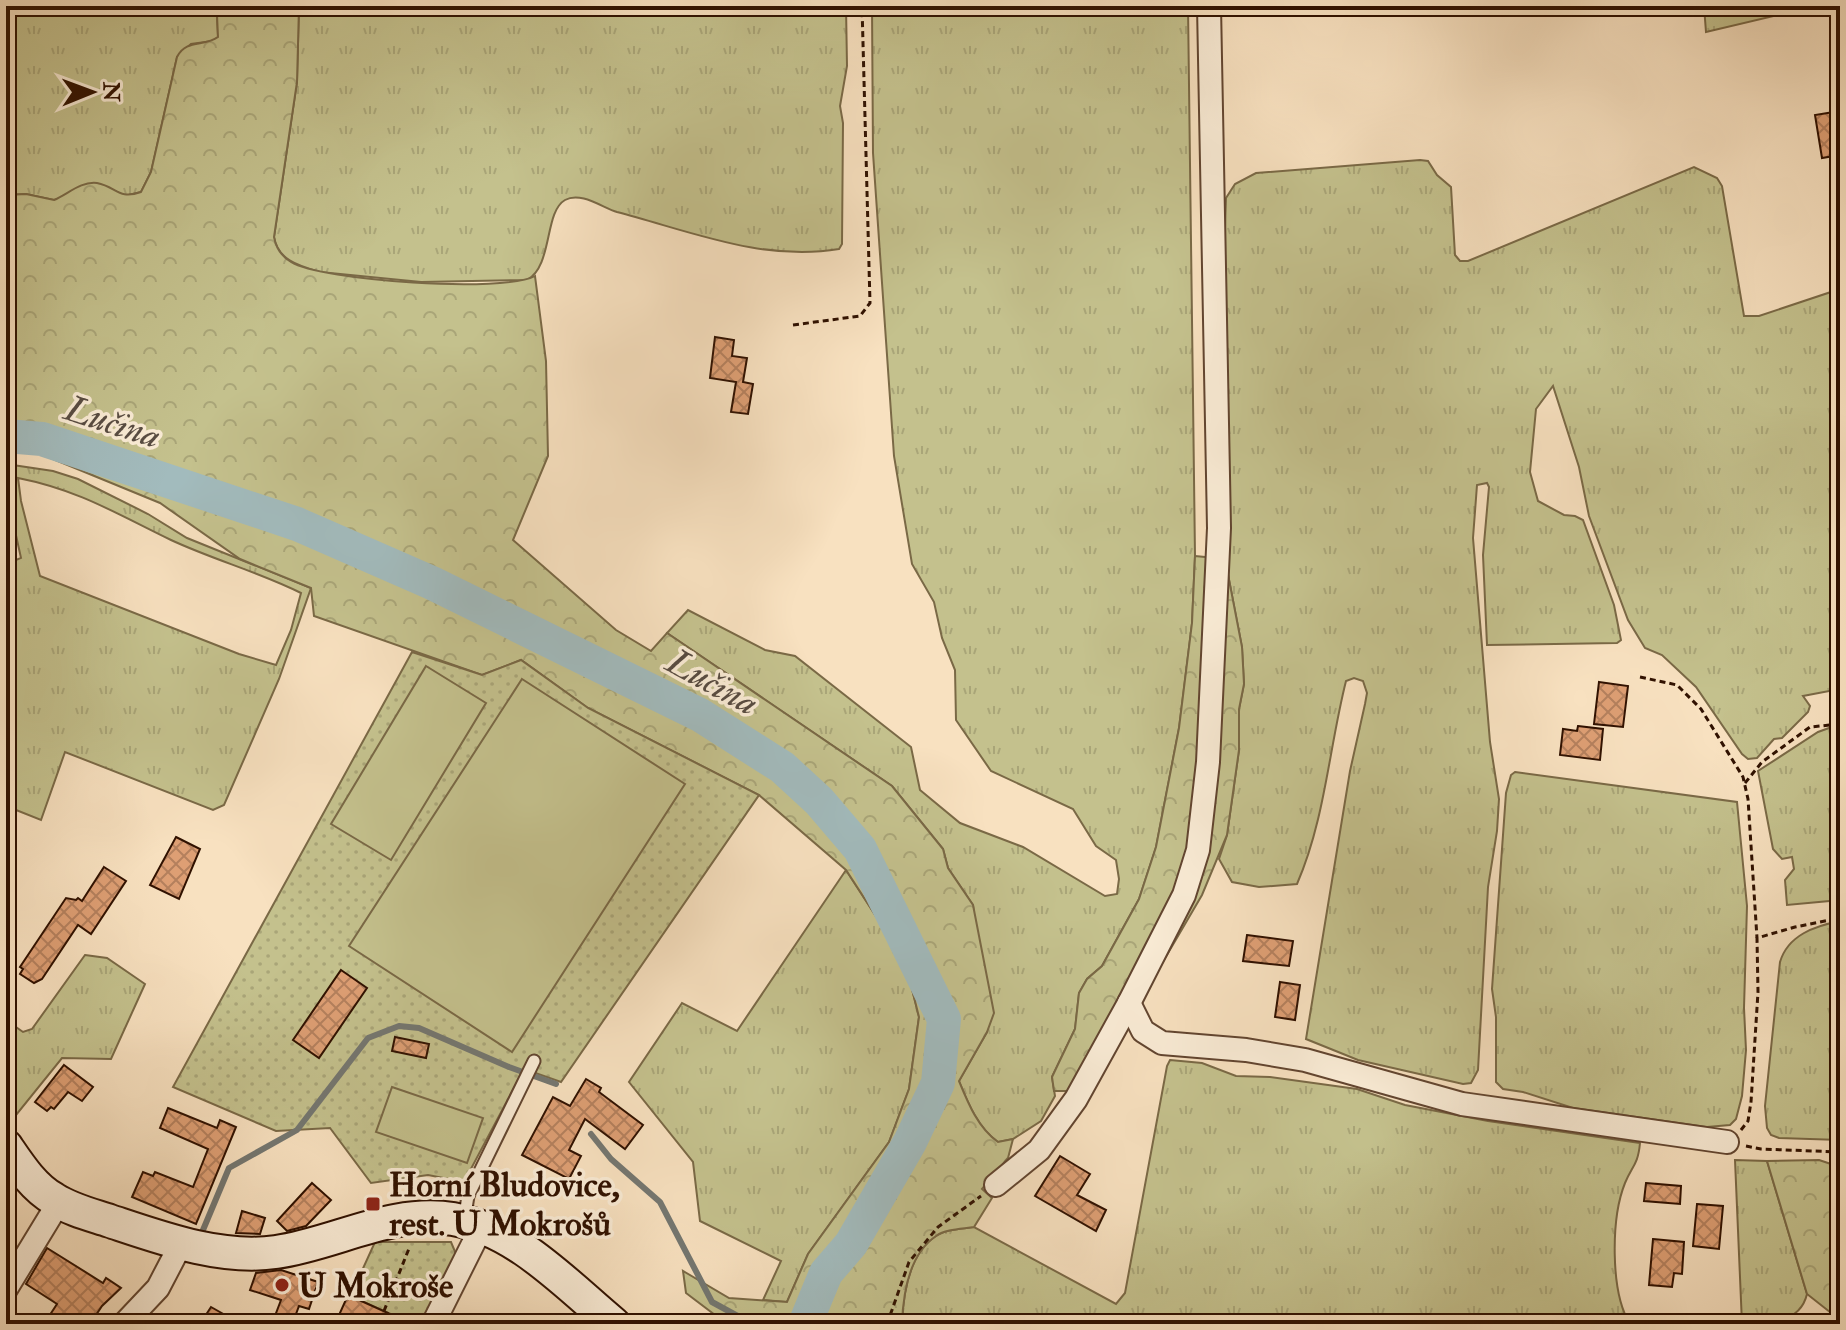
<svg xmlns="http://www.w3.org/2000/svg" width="1846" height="1330" font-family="'IM FELL Double Pica',serif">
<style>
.grass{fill:url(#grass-tufts);stroke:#7a6946;stroke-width:2;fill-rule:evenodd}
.forest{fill:url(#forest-crowns);stroke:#7a6946;stroke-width:2}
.park{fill:url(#park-dots);stroke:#7a6946;stroke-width:2}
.garden{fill:#c4c18d;stroke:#7a6946;stroke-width:2}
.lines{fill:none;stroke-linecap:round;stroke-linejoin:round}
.stream{stroke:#747771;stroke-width:6}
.river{stroke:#a2bbbd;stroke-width:34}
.building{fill:url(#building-cross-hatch);stroke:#301100;stroke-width:2}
.lane-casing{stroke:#624530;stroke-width:15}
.street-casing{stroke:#624530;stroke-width:26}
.secondary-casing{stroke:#301100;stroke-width:36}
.path{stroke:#301100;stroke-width:3;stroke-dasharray:6 4;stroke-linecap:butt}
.lane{stroke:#faecd6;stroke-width:11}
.street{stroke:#faecd6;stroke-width:22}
.secondary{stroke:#faecd6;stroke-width:32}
.poi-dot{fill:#8f2418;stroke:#faecd6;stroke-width:3}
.labels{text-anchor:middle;stroke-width:7;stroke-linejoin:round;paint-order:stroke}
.poi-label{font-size:34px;font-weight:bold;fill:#301100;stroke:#faecd6;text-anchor:start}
.water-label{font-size:36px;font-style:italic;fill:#584c42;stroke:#faecd6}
</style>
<defs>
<pattern id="grass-tufts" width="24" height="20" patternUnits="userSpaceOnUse" patternTransform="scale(2)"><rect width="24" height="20" fill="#c4c18d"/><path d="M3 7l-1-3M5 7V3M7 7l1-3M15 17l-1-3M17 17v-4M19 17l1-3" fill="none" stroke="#a9a578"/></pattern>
<pattern id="forest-crowns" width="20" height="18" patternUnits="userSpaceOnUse" patternTransform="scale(2)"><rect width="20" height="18" fill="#c4c18d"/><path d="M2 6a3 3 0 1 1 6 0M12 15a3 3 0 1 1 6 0" fill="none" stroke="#a9a578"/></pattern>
<pattern id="park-dots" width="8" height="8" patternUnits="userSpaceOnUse" patternTransform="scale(2)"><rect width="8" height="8" fill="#c4c18d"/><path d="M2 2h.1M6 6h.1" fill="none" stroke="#a9a578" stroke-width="1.8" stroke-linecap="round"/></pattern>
<pattern id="building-cross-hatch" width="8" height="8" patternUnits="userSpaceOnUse" patternTransform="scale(2)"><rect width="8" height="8" fill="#de9f74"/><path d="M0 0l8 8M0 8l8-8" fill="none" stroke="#b4805d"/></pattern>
</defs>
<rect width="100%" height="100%" fill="#f8e1c0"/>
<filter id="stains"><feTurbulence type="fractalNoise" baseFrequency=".0025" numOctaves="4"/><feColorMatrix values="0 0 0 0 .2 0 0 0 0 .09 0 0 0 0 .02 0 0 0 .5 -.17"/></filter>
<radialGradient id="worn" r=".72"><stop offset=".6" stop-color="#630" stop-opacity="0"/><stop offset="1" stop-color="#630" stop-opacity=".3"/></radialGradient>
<g class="grass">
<polygon points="6,6 220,6 217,15 218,37 213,41 191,44 177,57 151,172 141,192 125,196 107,187 54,200 26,194 6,195"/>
<path d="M299 6H846L847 66 840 106 843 123 842 244 839 249C763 262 690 231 617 212 603 208 581 191 565 200 544 212 553 266 527 280L421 282 320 272C300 266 277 260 274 237L297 82Z"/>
<path d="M872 6H1188L1195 556 1192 623 1179 728 1156 847 1139 899 1102 966 1087 979 1079 993 1075 1029 1052 1077 1055 1096 1041 1121 1013 1139 998 1142C978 1128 968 1103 959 1081L987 1032 973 905 948 868 943 849 892 786 667 633 688 610 765 650 795 656 911 747 920 790 960 823 1023 847 1105 896 1117 894 1119 879 1116 860 1096 846 1073 809 991 771 956 720 955 670 942 638 934 602 912 564 894 456 873 153Z"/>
<polygon points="1704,6 1816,6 1706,32"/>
<path d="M1420 160 1428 161 1437 175 1451 187 1455 255 1460 261H1468L1694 167 1717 178 1722 186 1744 316H1759L1840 289V689L1803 696 1810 706 1808 712 1782 738 1774 739 1757 758 1748 759 1742 754 1696 687 1662 655 1645 648 1628 620 1589 516 1579 467 1553 386 1536 409 1530 472 1538 501 1564 515 1575 516 1583 520 1614 605 1621 640 1617 643 1487 645 1483 555 1489 487 1487 483 1477 485 1473 538 1490 742 1499 799 1497 831 1488 887 1478 1070 1471 1083 1463 1084 1358 1060 1306 1039 1350 771 1365 704 1367 693 1363 681 1354 678 1346 681C1329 748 1325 820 1297 884L1259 887 1232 882 1219 859 1227 835 1239 750V709L1244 684 1242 647 1225 559 1224 255 1226 198 1235 184 1256 173Z"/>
<path d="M6 464 53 471 78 479 148 514 187 538 311 588 279 679 224 805 213 810 65 752 41 820 6 806V564L21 558 6 490ZM18 478C79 490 117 514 171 540 214 560 259 572 301 593L291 630 276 665 239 654 40 576 21 501Z"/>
<polygon points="1840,724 1840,900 1787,905 1785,880 1794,869 1792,857 1782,859 1773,849 1758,771 1818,732"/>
<polygon points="1515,772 1737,802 1747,906 1744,1008 1746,1050 1742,1096 1736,1119 1730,1125 1707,1127 1573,1108 1523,1092 1503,1089 1496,1082 1496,1017 1492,989 1506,793 1511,775"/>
<polygon points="846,870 905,961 919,1017 909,1089 889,1142 808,1254 787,1302 763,1300 781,1261 700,1221 693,1162 629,1082 682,1003 737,1031"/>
<path d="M1840 921V1140L1779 1138 1771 1135 1767 1128 1765 1106 1780 962C1788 935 1815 926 1840 921Z"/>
<polygon points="85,955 107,958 145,984 111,1059 62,1058 8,1125 6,1020 23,1032 32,1029"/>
<path d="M1170 1060 1202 1063 1236 1076 1270 1077 1357 1089 1405 1105 1488 1121 1640 1143C1638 1165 1632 1166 1625 1183 1611 1218 1610 1292 1630 1324H902C903 1294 909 1254 936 1236 946 1229 962 1229 974 1227L1116 1304 1125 1293 1167 1066Z"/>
<path d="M1735 1160 1767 1161 1807 1294C1800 1324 1767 1324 1742 1324Z"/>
</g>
<g class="forest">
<path d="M220 6H299L297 82 274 237C276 248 281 256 291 262 321 281 505 293 535 276L546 361 548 456 513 540 616 630 651 651 667 633 892 786 943 849 948 868 973 905 994 1013 987 1032 959 1081C968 1103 978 1128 998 1142L1013 1139 1008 1158 982 1189 992 1198 974 1227C962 1229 946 1229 936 1236 909 1254 903 1294 902 1324H741L723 1321 686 1293 683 1271 729 1298 787 1302 808 1254 889 1142 909 1089 919 1017 905 961 846 870 759 795 588 708 521 660 482 675 314 616 311 588 240 559 160 503 14 443 6 444V195L26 194 54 200C68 194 81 181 97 183 117 187 118 200 141 192L151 172 177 57C186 39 204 47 218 37L217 15Z"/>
<polygon points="1195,556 1225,559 1242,647 1244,684 1239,709 1239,750 1227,835 1202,895 1140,1001 1077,1087 1067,1091 1054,1091 1052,1077 1075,1029 1079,993 1087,979 1102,966 1139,899 1156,847 1179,728 1192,623"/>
<polygon points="1819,1160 1840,1167 1840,1320 1807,1294 1767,1161"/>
</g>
<g class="park">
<polygon points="412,652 482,675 521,660 588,708 759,795 561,1082 524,1069 464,1182 428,1175 371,1183 330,1128 276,1131 173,1087"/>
<polygon points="375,1242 451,1242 456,1254 421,1324 413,1324 348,1295 355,1286"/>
</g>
<g class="garden">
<polygon points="426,666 486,703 391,860 331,824"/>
<polygon points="522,679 685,784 512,1052 349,946"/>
<polygon points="392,1087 483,1118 467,1163 376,1132"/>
</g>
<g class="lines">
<g class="stream">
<polyline points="591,1134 611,1159 660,1202 712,1302 745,1320 800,1324"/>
<polyline points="203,1230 229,1168 297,1130 368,1038 399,1026 419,1028 509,1067 556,1084"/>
</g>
<polyline class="river" points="6,436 42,439 297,524 432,583 700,715 782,767 819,801 860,849 944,1019 938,1083 910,1142 851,1244 826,1273 805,1324"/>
</g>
<g class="building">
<polygon points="1840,111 1840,155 1822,158 1815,115"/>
<polygon points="715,337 734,340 732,356 747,358 743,382 753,384 748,414 731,412 736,382 710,378"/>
<polygon points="1599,682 1628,686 1623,727 1594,724"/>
<polygon points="1578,726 1603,729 1600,760 1560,755 1563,729 1577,731"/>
<polygon points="176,837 200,849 179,899 150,885"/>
<polygon points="104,867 126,881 91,934 78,925 42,979 34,983 20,974 23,969 20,967 66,898 76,900 78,898 82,901"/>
<polygon points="1247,935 1293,941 1289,966 1243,961"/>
<polygon points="341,970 367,988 319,1058 293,1040"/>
<polygon points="1280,982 1300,985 1295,1020 1275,1017"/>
<polygon points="395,1037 429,1044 426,1058 392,1051"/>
<polygon points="64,1065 93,1087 82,1101 68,1092 54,1109 51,1107 47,1111 35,1102"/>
<polygon points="586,1079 601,1088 599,1092 643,1125 625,1149 585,1119 569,1150 581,1156 569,1179 522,1155 553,1097 570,1106"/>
<polygon points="168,1108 217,1128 220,1120 236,1127 196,1224 132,1197 143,1172 153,1176 155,1172 193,1187 208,1149 160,1128"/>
<polygon points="1060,1156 1090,1174 1077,1195 1106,1210 1096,1231 1035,1196"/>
<polygon points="312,1183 331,1200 306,1226 287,1231 277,1221"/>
<polygon points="1646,1183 1681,1186 1680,1204 1644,1201"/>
<polygon points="1697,1204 1723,1206 1719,1249 1693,1246"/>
<polygon points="242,1211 265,1218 260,1234 236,1233"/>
<polygon points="1653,1239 1684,1242 1682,1274 1674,1273 1672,1287 1649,1285"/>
<polygon points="47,1248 103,1283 106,1278 121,1288 102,1306 90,1324 44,1324 57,1304 26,1284"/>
<polygon points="281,1270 318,1282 309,1309 299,1306 293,1322 275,1316 281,1300 250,1290 256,1273"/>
<polygon points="348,1295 388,1313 383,1324 335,1324"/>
<polygon points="211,1307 241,1324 200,1324"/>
</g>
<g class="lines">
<g class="lane-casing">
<polyline id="lane" points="464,1221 468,1196 534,1061"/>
</g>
<g class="street-casing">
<g id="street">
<polyline points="1129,1003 1143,1031 1162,1043 1246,1050 1305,1060 1462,1104 1727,1142"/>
<polyline points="996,1185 1039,1150 1076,1099 1129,1003 1184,895 1198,850 1208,762 1219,528 1209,6"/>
<polyline points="6,1289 59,1202"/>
<polyline points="124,1324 158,1288 182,1242"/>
<polyline points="433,1324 481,1228"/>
</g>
</g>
<g class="secondary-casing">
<path id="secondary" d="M6 1146C19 1165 33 1187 54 1199 71 1210 92 1215 110 1221 161 1238 221 1260 276 1252 335 1244 391 1209 453 1219 517 1230 567 1285 614 1324"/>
</g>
<g class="path">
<polyline points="793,325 860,316 870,303 862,6"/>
<polyline points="1640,677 1677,685 1701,709 1743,777 1748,799 1757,938"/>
<polyline points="1745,783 1762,762 1810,727 1840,724"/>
<polyline points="1741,1130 1748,1121 1751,1102 1758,992 1757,938 1795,927 1840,918"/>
<polyline points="1746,1146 1761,1149 1840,1152"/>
<polyline points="384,1311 410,1246"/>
<polyline points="887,1324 909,1262 938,1227 981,1196"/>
</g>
<use href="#lane" class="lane"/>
<use href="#street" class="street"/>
<use href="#secondary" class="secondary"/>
</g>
<g class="poi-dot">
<rect x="365" y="1196" width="16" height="16" rx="4"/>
<circle cx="282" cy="1285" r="8"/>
</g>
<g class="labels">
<g class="poi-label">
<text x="389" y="1196">Horní Bludovice,<tspan x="389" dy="39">rest. U Mokrošů</tspan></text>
<text x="298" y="1297">U Mokroše</text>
</g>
<g class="water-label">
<text transform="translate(113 421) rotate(18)" y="13">Lučina</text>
<text transform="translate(713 681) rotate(29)" y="13">Lučina</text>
</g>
</g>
<rect width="1846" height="1330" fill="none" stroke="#f8e1c0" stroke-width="32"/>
<rect x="8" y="8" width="1830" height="1314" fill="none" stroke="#301100" stroke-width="4"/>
<rect x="16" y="16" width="1814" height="1298" fill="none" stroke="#301100" stroke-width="2"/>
<g transform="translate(92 92) rotate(89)" stroke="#faecd6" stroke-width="6" paint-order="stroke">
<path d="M0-6L14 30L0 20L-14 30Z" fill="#301100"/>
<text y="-12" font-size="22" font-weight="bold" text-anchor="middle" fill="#301100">N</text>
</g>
<rect width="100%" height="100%" filter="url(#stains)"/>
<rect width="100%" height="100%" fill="url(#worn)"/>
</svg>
